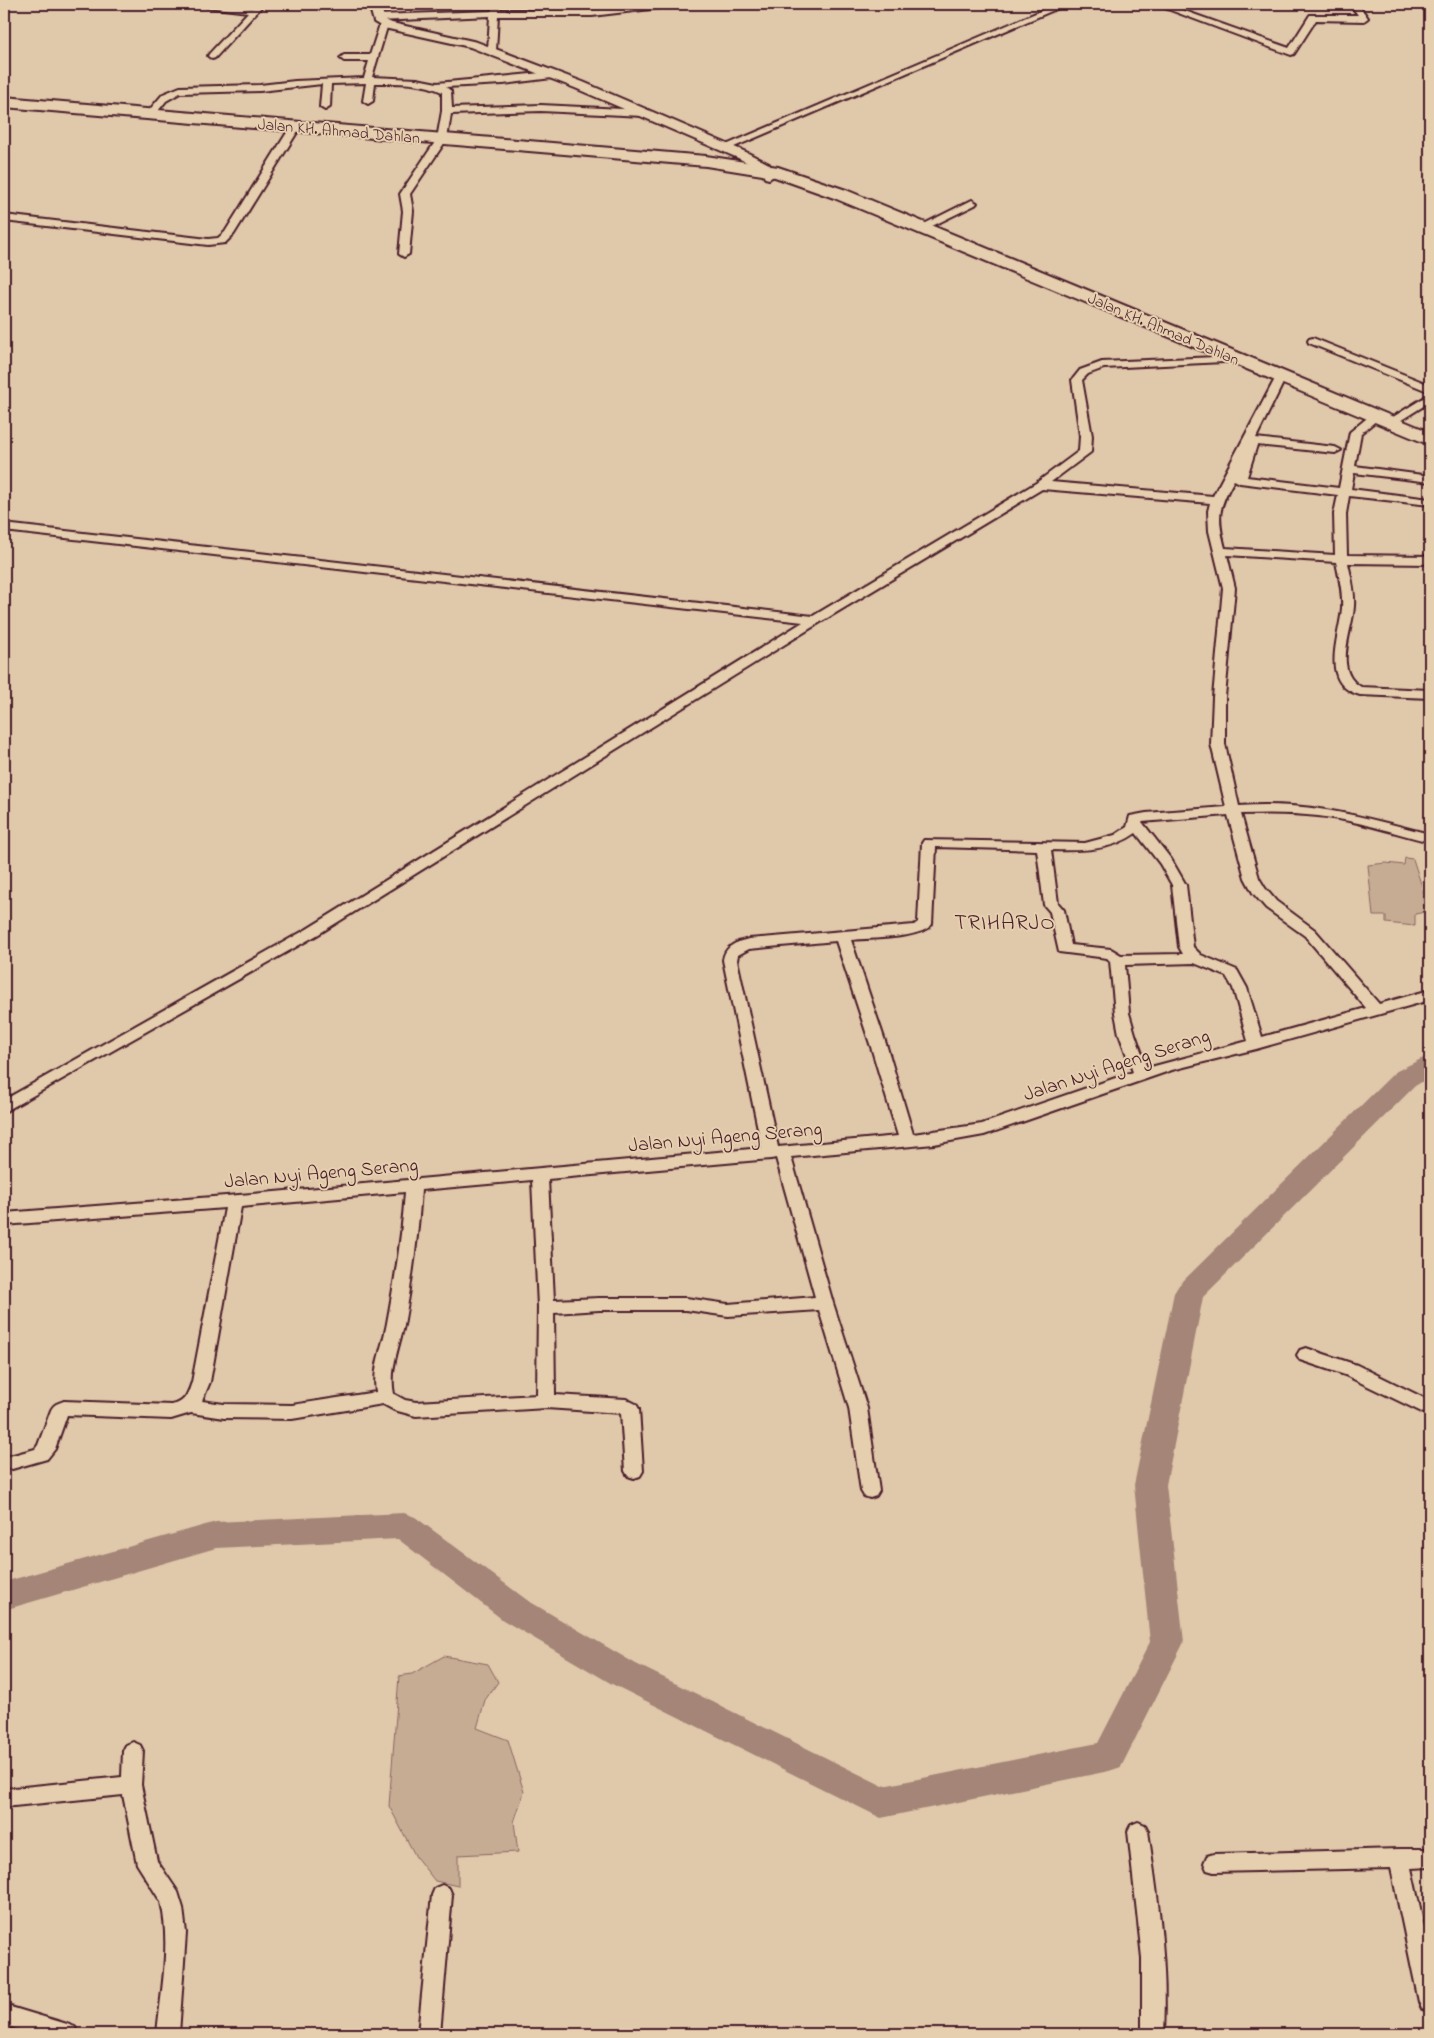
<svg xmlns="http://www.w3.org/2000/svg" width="1434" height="2038" font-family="'Indie Flower',sans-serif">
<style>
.green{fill:#c7ac94;stroke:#886660}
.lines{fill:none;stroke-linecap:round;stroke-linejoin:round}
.river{fill:#a48577;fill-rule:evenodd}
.street-casing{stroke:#4a1f2b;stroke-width:4}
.secondary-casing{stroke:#4a1f2b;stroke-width:4}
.highway-casing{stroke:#4a1f2b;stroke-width:4}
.street{fill:#e6cfaf;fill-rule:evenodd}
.secondary{fill:#e6cfaf;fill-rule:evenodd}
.highway{fill:#e6cfaf;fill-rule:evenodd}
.labels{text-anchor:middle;stroke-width:4;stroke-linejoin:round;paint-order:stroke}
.far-street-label{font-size:16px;fill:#4a1f2b;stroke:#e6cfaf}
.street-label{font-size:20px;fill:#4a1f2b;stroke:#e6cfaf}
.quarter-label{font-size:22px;letter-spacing:1px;fill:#4a1f2b;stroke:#e6cfaf}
</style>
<rect width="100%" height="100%" fill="#e0c8aa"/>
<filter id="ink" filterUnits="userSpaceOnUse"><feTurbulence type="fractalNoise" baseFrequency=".02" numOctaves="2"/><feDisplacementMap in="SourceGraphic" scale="10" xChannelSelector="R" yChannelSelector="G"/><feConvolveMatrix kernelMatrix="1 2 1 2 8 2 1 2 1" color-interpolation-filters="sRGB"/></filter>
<g filter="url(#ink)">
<g class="green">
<polygon points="1405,858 1413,859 1421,884 1425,912 1415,914 1415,926 1386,923 1386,916 1373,916 1368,865 1386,863 1404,865"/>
<polygon points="444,1656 488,1664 498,1682 485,1700 477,1728 508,1740 524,1792 514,1822 518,1852 458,1855 458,1886 435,1881 416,1857 389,1806 399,1676 412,1674"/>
</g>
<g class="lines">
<polygon class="river" points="1430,1056 1430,1077 1415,1086 1203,1297 1166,1485 1184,1642 1121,1767 1109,1771 881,1818 612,1684 503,1620 398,1539 216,1548 4,1610 4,1582 216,1522 404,1513 415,1517 527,1600 636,1664 883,1786 1098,1743 1150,1642 1134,1485 1174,1293 1179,1285 1395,1072 1421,1059"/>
<g class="street-casing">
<g id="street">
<polygon points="203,4 223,4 252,8 256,4 264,4 215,58 212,59 208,56 209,54 248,12 207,7"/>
<polygon points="495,4 501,4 500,10 592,10 649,4 672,4 668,7 592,16 498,16 496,51 492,54 488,51 490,16 378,21 374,18 378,15 491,11"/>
<polygon points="1057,4 1068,4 727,150 721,150 719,148"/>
<polygon points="1154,4 1165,4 1289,48 1310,15 1358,15 1350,4 1358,4 1368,18 1364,21 1316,20 1294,54 1291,55"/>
<path d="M384 21 388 24 372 77 417 79 437 83 552 72 556 75 552 78 503 84 446 87 451 91 452 108 541 105 643 110 648 113 643 116 541 111 451 114 447 139 410 194 413 211 409 254 404 257 399 254 403 211 400 194 437 139 442 111V92C422 82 398 83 375 83L373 101 368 104 363 101 366 83 331 84 330 107 325 110 320 107 322 84 260 91 180 93 166 101 154 116H148L146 114 163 94 180 87 260 85 295 81 364 78 369 61H344L340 58 344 55H370L380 24Z"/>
<polygon points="296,123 301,126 234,234 225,243 208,245 4,221 4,215 208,239 218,238 225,232 291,126"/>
<polygon points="972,200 977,203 975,205 924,230 918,230 916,228"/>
<polygon points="1313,338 1430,385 1430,392 1309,343 1308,341 1309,339"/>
<path d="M1239 356 1244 359 1243 361 1104 368 1088 374 1082 380 1092 436 1091 452 1051 482 1213 496 1276 377 1281 374 1286 377 1256 438 1335 447 1341 450 1335 453 1257 445 1247 477 1339 488 1350 432 1372 414 1376 413 1382 416 1361 433 1355 466 1430 476V482L1354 473 1351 489 1430 499V505L1349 496 1346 514 1347 555 1430 556V564L1348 563C1351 577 1355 591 1354 606 1353 630 1332 671 1361 687L1430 690V698L1360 695C1318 684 1340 636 1342 608 1343 592 1339 577 1336 562L1227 555 1235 588 1225 697V744L1239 806C1311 801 1362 817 1430 834V842C1393 833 1356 820 1318 816 1293 813 1267 813 1241 814L1259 878 1265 888 1276 901 1315 930 1379 1004 1430 990V1000L1256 1049 1172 1070 984 1135 934 1144 791 1157 833 1303 867 1408 879 1491 876 1496 870 1498 864 1496 861 1491 849 1408 819 1310 728 1316 686 1310H599L554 1313 555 1395 626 1399 636 1404 639 1409 643 1471 640 1476 634 1478 628 1476 625 1471 621 1413 546 1408 416 1416 394 1410 383 1404 292 1419 224 1418 191 1413 171 1419 67 1415 55 1449 47 1459 12 1469 6 1467 4 1461 6 1457 35 1449 38 1445 51 1410C54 1404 58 1403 64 1401L171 1405C185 1403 188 1394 192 1382L225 1208 4 1225V1213L252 1194 762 1148 723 960C725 946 736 942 749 939L914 925 918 922 922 843 924 840 1085 843 1115 835 1127 827 1130 816 1146 813 1226 807 1211 744 1213 697 1223 588 1209 531 1208 511 1210 503 1042 489 819 623 317 935 4 1112V1100L307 929 803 622 4 531V524L813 616 1036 483 1079 451 1080 436 1072 380 1080 370 1102 362ZM1234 480 1240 483 1338 495 1334 514 1335 555 1225 548C1217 517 1218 508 1234 480ZM1228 815 1245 878 1253 893 1266 908 1305 936 1366 1008 1262 1037 1247 988 1237 970 1201 955 1193 947 1186 885 1171 859 1142 822ZM1136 833 1160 864 1172 885 1179 947 1183 954 1121 955 1111 949 1071 945 1064 910 1058 903 1051 850C1081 851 1111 851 1136 833ZM936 847 1037 850 1044 905 1050 912 1059 952 1107 958 1110 961 1115 1013 1119 1034 1133 1072 982 1124 913 1134 887 1047 851 940C869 938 922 939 932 924ZM836 941 871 1047 898 1136 778 1147 737 960 738 955 749 949ZM1194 963 1226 976 1233 988 1248 1041 1147 1068 1135 1034 1129 1013 1125 965ZM771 1159 776 1158 815 1297 728 1304 686 1298H599L554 1300 548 1179ZM532 1180 538 1307 537 1395 416 1402 405 1400 394 1394C389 1371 399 1347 404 1325 412 1281 418 1236 421 1190ZM405 1192C402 1236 395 1280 387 1323 383 1346 372 1369 376 1392L292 1405 224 1404 202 1401 210 1382 241 1207Z"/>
<polygon points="1430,394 1430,402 1395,424 1391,425 1385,422"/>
<polygon points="1306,1348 1357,1365 1430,1401 1430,1416 1345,1375 1300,1360 1297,1355 1300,1350"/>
<path d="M133 1742 140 1745 143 1751 141 1785 157 1861 178 1892 183 1908 186 1933 179 2034H157C161 1991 171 1945 161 1902L137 1864 123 1795 4 1807V1789L122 1777 123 1751 126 1745Z"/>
<path d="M1138 1822 1145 1825 1148 1831C1158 1898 1168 1966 1164 2034H1142V1958L1128 1831 1131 1825Z"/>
<polygon points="1399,1849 1430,1849 1430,1867 1411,1868 1430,1954 1430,2012 1422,2009 1419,2002 1391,1868 1214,1872 1207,1870 1204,1863 1207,1856 1214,1854"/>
<polygon points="442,1885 449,1888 452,1895 440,2034 418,2034 432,1895 435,1888"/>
<polygon points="4,2005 67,2024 75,2027 78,2034 34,2034 4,2025"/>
</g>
</g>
<g class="secondary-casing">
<polygon id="secondary" points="369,4 380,4 385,20 392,23 477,42 583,82 746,152 769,164 775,175 769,179 765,178 760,169 738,158 575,88 470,47 384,28 374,22"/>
</g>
<g class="highway-casing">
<polygon id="highway" points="4,97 706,156 778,167 846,190 1430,432 1430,445 834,198 775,177 706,166 4,107"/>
</g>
<use href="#street" class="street"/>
<use href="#secondary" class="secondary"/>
<use href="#highway" class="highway"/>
</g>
</g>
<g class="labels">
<g class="far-street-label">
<text transform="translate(339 130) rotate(5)" y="6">Jalan KH. Ahmad Dahlan</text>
<text transform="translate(1164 328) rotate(23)" y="6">Jalan KH. Ahmad Dahlan</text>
</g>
<g class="street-label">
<text transform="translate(1116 1064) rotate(-18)" y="7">Jalan Nyi Ageng Serang</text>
<text transform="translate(725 1136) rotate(-5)" y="7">Jalan Nyi Ageng Serang</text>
<text transform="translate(321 1172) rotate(-5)" y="7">Jalan Nyi Ageng Serang</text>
</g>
<g class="quarter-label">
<text x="1005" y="929">TRIHARJO</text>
</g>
</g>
<rect width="1434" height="2038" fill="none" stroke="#e6cfaf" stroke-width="20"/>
<rect x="10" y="10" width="1414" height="2018" fill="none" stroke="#4a1f2b" stroke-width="2" filter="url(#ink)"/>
</svg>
